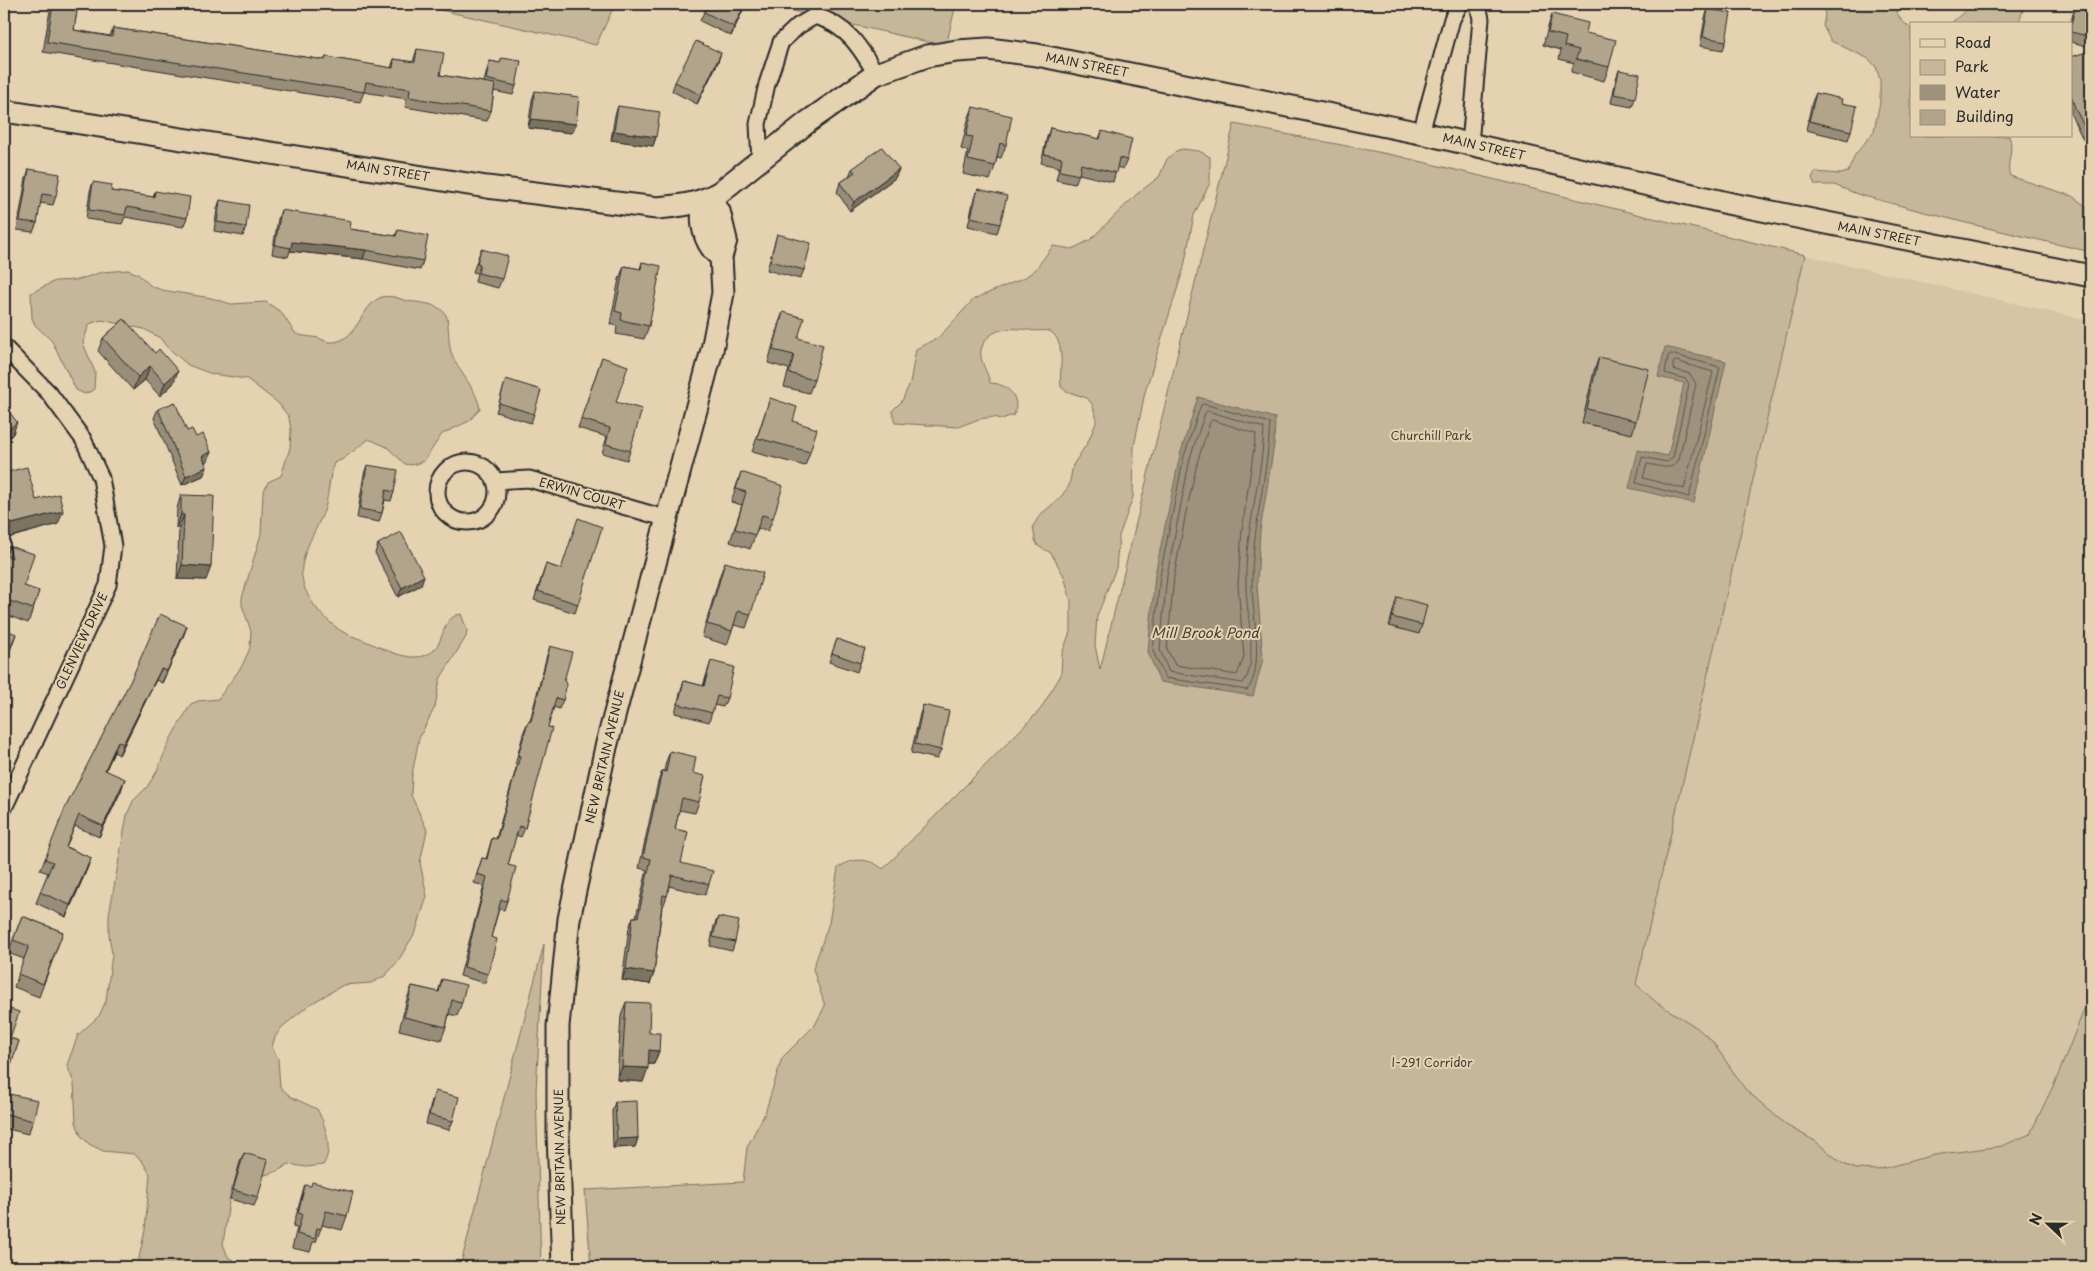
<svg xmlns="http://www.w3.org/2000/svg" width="2095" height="1271" font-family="'Playpen Sans',sans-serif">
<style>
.built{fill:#d5c4a5}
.green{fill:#c7b79a;stroke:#797162}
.water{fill:#9e927d;stroke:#70695c}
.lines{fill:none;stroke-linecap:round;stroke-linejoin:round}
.shore{stroke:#59544c;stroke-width:1}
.street-casing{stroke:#2b2b2b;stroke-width:19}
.secondary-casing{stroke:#2b2b2b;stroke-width:25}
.street{stroke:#e5d2b0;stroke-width:15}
.secondary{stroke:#e5d2b0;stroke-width:21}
.wall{fill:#988d78;stroke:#2b2b2b}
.shaded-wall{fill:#7c7361;stroke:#2b2b2b}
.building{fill:#b1a48b;stroke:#2b2b2b}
.labels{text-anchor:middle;stroke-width:4;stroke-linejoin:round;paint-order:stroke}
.street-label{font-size:12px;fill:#2b2b2b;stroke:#e5d2b0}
.park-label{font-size:12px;fill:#42403c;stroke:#e5d2b0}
.water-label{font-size:14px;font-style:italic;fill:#42403b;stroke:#e5d2b0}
</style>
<rect width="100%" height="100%" fill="#e5d2b0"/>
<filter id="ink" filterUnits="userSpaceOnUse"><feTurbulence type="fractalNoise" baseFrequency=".02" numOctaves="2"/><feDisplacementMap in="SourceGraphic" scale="10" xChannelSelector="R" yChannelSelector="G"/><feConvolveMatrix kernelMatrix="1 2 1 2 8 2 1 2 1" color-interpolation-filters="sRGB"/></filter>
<g filter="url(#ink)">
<polygon class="built" points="1805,255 2091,321 2091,992 2057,1078 2030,1134 2002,1146 1934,1155 1877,1170 1856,1169 1843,1164 1815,1141 1786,1125 1745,1089 1712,1041 1696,1027 1657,1003 1636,984"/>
<g class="green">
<polygon points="414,4 615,4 596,45"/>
<polygon points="785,4 956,4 946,46 792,11"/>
<path d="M1822 4H1892L1901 20 1911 29V136H2009C2015 150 2005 164 2010 176L2072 196 2091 210V252L1962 222 1860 195 1834 185H1815L1812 178 1815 172 1841 174 1848 172 1855 155 1874 131 1880 102V80L1876 67 1869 59 1831 41 1823 26 1825 15Z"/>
<polygon points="1973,4 2025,4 2018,24 1950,24"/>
<path d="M1234 124 1398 156 1805 255 1636 984 1657 1003 1696 1027 1712 1041 1745 1089 1786 1125 1815 1141 1843 1164 1856 1169 1877 1170 1934 1155 2002 1146 2030 1134 2057 1078 2091 992V1267H591L585 1190 743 1182 747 1147 765 1113 782 1058 815 1025 825 1006 813 969 829 923 838 868C852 857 870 858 883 869L1040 710 1061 675 1062 654 1071 629V601L1064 576 1051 553 1038 546 1035 540 1033 526 1040 515 1060 498 1069 486 1073 465 1088 442 1096 423V416L1092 404 1087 398 1066 391 1061 387C1059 372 1064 355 1058 341 1051 325 1041 333 1029 330 1011 327 987 327 981 350 979 361 988 372 990 383 1008 383 1021 398 1014 415L1001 419 994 417 979 419 958 427 895 423 892 411 902 401 910 383 916 349 939 337 974 299 1024 278 1035 270 1053 246 1072 249 1090 240 1137 194 1159 177 1167 159 1176 151 1182 149 1199 151 1210 157V183L1194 215 1184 267 1145 392 1134 446 1133 497 1119 536 1116 568 1097 616 1095 645 1100 670Z"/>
<path d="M128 270 138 274 151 286 162 290 211 298 231 304 266 302 281 312 295 333C302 337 310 336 318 338 321 339 325 341 328 342 358 345 360 304 382 297 394 294 404 302 415 302 426 303 440 305 446 315 449 320 448 342 451 352 458 372 477 389 480 409L469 421 442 434 424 461 412 465 405 464 387 447 369 439 343 459 334 463C329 477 329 493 325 508 319 526 307 542 303 561 296 587 317 613 337 628 344 634 356 637 365 641 381 647 404 661 423 656 448 650 437 618 461 614L467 630 466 637 440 679 435 707 419 738 412 775 411 795 427 830 420 863 427 896 416 931 398 961 385 976 371 983 343 985 309 1005 282 1027 275 1037 272 1047 278 1059 280 1087 291 1097 317 1109C325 1124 334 1149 323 1165L306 1167 288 1164C274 1178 247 1174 231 1188L223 1244 228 1257 243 1267H137L145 1230 150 1174 142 1161 134 1154 103 1151 89 1144 81 1136 76 1122 74 1083 67 1065 78 1035 99 1016 106 1001 112 954 109 935V915L127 815 133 801 147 787 156 773 171 738 191 704 198 701 218 699 242 666 250 648 251 631 242 605V598L261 534 263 493 268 482 281 476 290 448 291 430 289 417 278 403 247 379 212 374 188 365 167 347 160 338 144 329 101 320 89 324 83 343 95 372 94 390 85 394 76 390 52 341 35 325 32 318 31 293 55 281 78 280 102 272Z"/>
<polygon points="544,944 536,1091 541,1267 460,1267"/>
</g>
<g class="water">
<polygon points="1665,347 1726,361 1694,503 1629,488 1638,450 1668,456 1684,383 1658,377"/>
<polygon points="1198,397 1275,418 1274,445 1260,531 1257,585 1263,659 1253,696 1160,682 1148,652 1155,574 1180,455"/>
</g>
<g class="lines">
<g class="shore">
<polygon points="1671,354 1720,367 1689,497 1636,483 1642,457 1667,462 1673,457 1689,384 1686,379 1665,373 1668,356"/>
<path d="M1676 361 1713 372 1684 489 1643 478 1647 464C1659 465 1672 473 1679 459L1696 384 1690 374 1673 369V363Z"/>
<path d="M1204 404 1270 423C1268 477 1251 531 1252 586 1252 613 1265 669 1247 690L1165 678 1153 651 1160 575 1184 456 1201 405Z"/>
<path d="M1208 411 1264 428C1262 481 1244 533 1246 586 1246 611 1259 664 1243 683L1169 672 1160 650 1167 575 1190 458 1205 413Z"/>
<polygon points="1213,420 1256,434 1242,530 1238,585 1244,657 1237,675 1175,665 1167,649 1174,577 1186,512 1198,460 1210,422"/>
</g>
<g class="street-casing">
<g id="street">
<polyline points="1421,133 1452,19 1460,4"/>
<polyline points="1470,144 1481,19 1478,4"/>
<path d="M760 161 758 124 767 84 781 42 798 26 815 16C847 25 860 47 876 74"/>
<polyline points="4,347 49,393 83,439 101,478 113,546 108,585 4,808"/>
<circle cx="467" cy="492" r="30"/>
<polyline points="495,481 529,479 668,519"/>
</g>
</g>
<g class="secondary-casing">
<g id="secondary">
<path d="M4 111 487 187 657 208C680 206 700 204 720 192L809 121 876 74 927 56 957 51 988 49 1037 55 1430 135 1732 204 2091 276"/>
<path d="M563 1267 558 1134V1026L569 919 606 747 712 350 723 293 721 257 726 240 719 211 707 200C697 218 704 245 721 257"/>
</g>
</g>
<use href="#street" class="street"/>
<use href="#secondary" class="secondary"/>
</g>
<g class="wall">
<polygon points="52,4 78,4 74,30 110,36 113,28 324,60 326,57 391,68 394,59 413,62 417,49 440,75 484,82 487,70 490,61 500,63 502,58 516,86 513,95 494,91 491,111 487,121 405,107 407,99 364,92 360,102 43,52 50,10"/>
<polygon points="745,4 742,12 731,36 700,21 704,12"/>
<polygon points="1346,4 1373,4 1370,11"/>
<polygon points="2076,4 2091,4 2091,47 2071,42 2071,24 2070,24"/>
<polygon points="1708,9 1726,41 1723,50 1700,46 1705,18"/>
<polygon points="1552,14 1586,33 1609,67 1604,81 1571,72 1574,63 1559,59 1561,50 1543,45 1548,27"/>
<polygon points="2071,57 2091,140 2085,143 2071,115"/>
<polygon points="718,62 697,104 672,91 675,82"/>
<polygon points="1619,70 1635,98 1632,107 1611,103 1616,79"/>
<polygon points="535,91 576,124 572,133 528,128 532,100"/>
<polygon points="1816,93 1841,103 1851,131 1848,140 1806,130 1812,102"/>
<polygon points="618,106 656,137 653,146 611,140 615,115"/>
<polygon points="973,107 1006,145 1001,158 997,157 995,166 990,180 963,174 968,151 961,149 968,120"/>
<polygon points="1050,128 1099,139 1102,131 1127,160 1123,169 1117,167 1113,182 1079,174 1075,184 1056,180 1059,167 1041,163 1047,137"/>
<polygon points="29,169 56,196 53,205 40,203 37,223 33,232 17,230 26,178"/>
<polygon points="852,169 899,169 895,178 850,211 837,192 840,183 849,176"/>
<polygon points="93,182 111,191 153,197 155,191 187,218 183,227 125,217 122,224 86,219 90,191"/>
<polygon points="978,189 1000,224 997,233 968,226 974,198"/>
<polygon points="220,200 246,227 243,236 214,231 217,209"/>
<polygon points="281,210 350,229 395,236 398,230 423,261 420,270 363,259 290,251 288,257 272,254 278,219"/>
<polygon points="777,234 804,270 800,279 767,270"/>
<polygon points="481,249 502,279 498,288 475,282 477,273 473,272"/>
<polygon points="642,262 649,326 644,339 616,334 617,326 610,324 619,279 624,266 640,269"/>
<polygon points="783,312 798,338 814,380 809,393 784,387 789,369 768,363 778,325"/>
<polygon points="124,319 173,384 160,396 145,380 133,390 98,351 103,338"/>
<polygon points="602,357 630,451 627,460 602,453 607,437 578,428"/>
<polygon points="1599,357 1636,421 1632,434 1582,423 1594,371"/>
<polygon points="506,379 534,414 531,423 496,412"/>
<polygon points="770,398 793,421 810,452 805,466 752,452"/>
<polygon points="158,409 187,431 208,461 205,462 207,467 203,476 182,485 154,418"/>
<polygon points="367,465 394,492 391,501 385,500 382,513 379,522 357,518 364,474"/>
<polygon points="741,472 773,518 768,531 758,528 750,549 730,542 742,505 731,502"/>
<polygon points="4,473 36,500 58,524 4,539"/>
<polygon points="181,495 206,580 177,579 179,528 176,528 177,508"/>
<polygon points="378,544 421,585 398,597 375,553"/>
<polygon points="9,546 24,586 39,591 28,623 4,614 4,555 6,555"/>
<polygon points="725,562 751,614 746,628 734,625 727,645 702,637 720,575"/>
<polygon points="546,564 561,569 578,604 575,613 534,600"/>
<polygon points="1397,597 1422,625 1419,634 1389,626"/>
<polygon points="187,626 183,637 162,683 156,680 119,755 114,752 106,770 121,791 99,837 75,826 66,847 91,858 87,869 66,917 36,903 48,873 40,870 45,859"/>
<polygon points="837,639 865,649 857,672 829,662"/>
<polygon points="550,646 564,681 563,700 559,709 554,707 548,727 525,828 521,837 516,835 508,865 507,901 504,910 499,909 491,937 488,974 485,983 460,976 484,886 474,883 482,858 486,859 492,838 496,839 517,765 515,765 524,731 528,722 530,721 547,655"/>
<polygon points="711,661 727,698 723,707 714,705 709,722 675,713 681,690 684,681 703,686"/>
<polygon points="923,705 941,750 937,759 911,753 920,714"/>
<polygon points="670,751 693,773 699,802 695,813 679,810 675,829 681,863 709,884 705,895 669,886 667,896 663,907 662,907 654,973 650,984 622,980 629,928 633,917 636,917 647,870 639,868 658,782 662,771 664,771 666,762"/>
<polygon points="22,916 63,932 39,997 14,987 24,959 8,953"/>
<polygon points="718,917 735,942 732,951 710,946 714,926"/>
<polygon points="442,979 462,1002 457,1016 449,1014 446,1027 441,1040 399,1030 407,999 412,986 438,992"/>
<polygon points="626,1002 649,1033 659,1051 654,1064 648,1064 643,1082 617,1080 621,1016"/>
<polygon points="4,1007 10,1038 19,1041 7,1076 4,1075"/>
<polygon points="435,1091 453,1121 449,1130 426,1124 432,1100"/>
<polygon points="4,1093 33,1121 28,1134 4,1128"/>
<polygon points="615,1102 638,1138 635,1147 613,1148 612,1111"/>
<polygon points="244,1153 258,1197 254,1206 230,1199 240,1162"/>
<polygon points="305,1185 347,1216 342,1230 322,1225 316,1242 313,1242 310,1252 292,1248 297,1228 293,1227 301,1198"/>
</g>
<g class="shaded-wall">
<polygon points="745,4 742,12 731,36 734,27"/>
<polygon points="721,53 718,62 697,104 701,95"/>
<polygon points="531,119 576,124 572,133 528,128"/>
<polygon points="614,131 656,137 653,146 611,140"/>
<polygon points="2091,133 2091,140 2085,143 2088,134"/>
<polygon points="899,169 895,178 850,211 854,202"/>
<polygon points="292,242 366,250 363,259 290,251"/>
<polygon points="150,366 145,380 133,390 138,377"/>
<polygon points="178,371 173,384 160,396 165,383"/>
<polygon points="17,422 13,434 4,442 4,434"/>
<polygon points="211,452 208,461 199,465 202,456"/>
<polygon points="207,467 203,476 182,485 186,476"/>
<polygon points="63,511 58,524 4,539 4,526"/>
<polygon points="181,514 184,515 179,528 176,528"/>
<polygon points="182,565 211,567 206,580 177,579"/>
<polygon points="424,576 421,585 398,597 402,588"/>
<polygon points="187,626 183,637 162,683 167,671"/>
<polygon points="16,634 11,648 4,663 4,661"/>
<polygon points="161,669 156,680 119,755 123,744"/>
<polygon points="118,741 114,752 100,781 105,770"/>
<polygon points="125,779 121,791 99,837 103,826"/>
<polygon points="91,858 87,869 66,917 70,905"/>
<polygon points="626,969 654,973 650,984 622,980"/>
<polygon points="649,1050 659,1051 654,1064 644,1064"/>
<polygon points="622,1067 648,1068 643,1082 617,1080"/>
<polygon points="638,1138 635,1147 613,1148 617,1139"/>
</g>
<g class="building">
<polygon points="53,4 78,4 74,30 112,37 113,28 325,60 326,57 393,68 394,59 415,62 417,49 444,53 440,75 495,84 491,111 409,97 410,89 366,82 364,92 47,42"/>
<polygon points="707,4 745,4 734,27 704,12"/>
<polygon points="2076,4 2091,4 2091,37 2071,32 2071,24"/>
<polygon points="1708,9 1731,13 1726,41 1703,37"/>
<polygon points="1552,14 1588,23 1586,33 1616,40 1609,67 1576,59 1579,50 1564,46 1566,37 1548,32"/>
<polygon points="696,41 721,53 701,95 675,82"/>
<polygon points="2089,51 2091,59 2091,76 2090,76 2091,79 2091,133 2088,134 2075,108 2071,95 2071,57"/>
<polygon points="502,58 521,61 516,86 486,79 490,61 500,63"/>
<polygon points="1619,70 1640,74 1635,98 1614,94"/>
<polygon points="535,91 579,97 576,124 531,119"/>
<polygon points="1816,93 1842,99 1841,103 1857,106 1851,131 1809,121"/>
<polygon points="618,106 660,112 656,137 614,131"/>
<polygon points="973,107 1012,116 1006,145 1000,143 995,166 968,160 973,137 966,136"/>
<polygon points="1050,128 1100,139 1102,131 1132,139 1127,160 1119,158 1116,173 1081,164 1079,175 1060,171 1062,158 1044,154"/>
<polygon points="882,147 899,169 854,202 840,183 855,172 852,169"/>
<polygon points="29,169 60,174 56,196 42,194 37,223 20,221"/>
<polygon points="93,182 112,185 111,191 154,197 155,191 190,197 187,218 127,207 125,215 89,210"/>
<polygon points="978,189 1007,196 1000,224 971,217"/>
<polygon points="220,200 249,205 246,227 217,222"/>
<polygon points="281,210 351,221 350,229 396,236 398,230 428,236 423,261 366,250 292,242 291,248 275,245"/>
<polygon points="777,234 811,243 804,270 770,261"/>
<polygon points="481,249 508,256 502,279 478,273 480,264 477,263"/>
<polygon points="642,262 661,266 649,326 621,320 622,313 615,311 624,266 641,269"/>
<polygon points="783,312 804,318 798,338 823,345 814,380 789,373 794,355 773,350"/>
<polygon points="124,319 155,353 159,349 178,371 165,383 150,366 138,377 103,338"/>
<polygon points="602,357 628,366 616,402 642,409 630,451 606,444 610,428 581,419"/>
<polygon points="1599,357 1649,369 1636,421 1587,409"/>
<polygon points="506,379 541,390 534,414 499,403"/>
<polygon points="770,398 797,407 793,421 817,429 810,452 757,438"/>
<polygon points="175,402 187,431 192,429 196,437 203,434 211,452 202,456 207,467 186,476 158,409"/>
<polygon points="7,409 17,422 4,434 4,412"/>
<polygon points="367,465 398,470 394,492 386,490 382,513 360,509"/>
<polygon points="27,467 36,500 59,494 63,511 4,526 4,508 10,506 4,480 4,473"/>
<polygon points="741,472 783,486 773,518 762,515 755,535 735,529 746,492 736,489"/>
<polygon points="181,495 214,496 211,567 182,565 184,515 181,514"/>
<polygon points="578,518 602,527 578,604 538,591 546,564 561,569"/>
<polygon points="401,532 424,576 402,588 378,544"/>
<polygon points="9,546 34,554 24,586 39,591 33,609 4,599 4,555 12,558"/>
<polygon points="725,562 763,573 751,614 738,611 732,631 707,624"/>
<polygon points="1397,597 1427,605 1422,625 1392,617"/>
<polygon points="160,614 187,626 167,671 161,669 123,744 118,741 105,770 125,779 103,826 79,815 66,847 91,858 70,905 40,892 53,862 45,859 65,808 131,680"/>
<polygon points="4,629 16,634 4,661"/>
<polygon points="837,639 865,649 860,663 832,653"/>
<polygon points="550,646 572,652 564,681 567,684 563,700 556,698 548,727 552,728 525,828 519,826 508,865 516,867 507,901 501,900 491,937 497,939 488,974 464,967 487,877 477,874 482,858 487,859 492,838 497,839 520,756 518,756 528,722 531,721"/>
<polygon points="711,661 734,667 727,698 717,696 712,713 678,704 684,681 704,686"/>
<polygon points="923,705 949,711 941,750 915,744"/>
<polygon points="670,751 696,757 693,773 705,776 699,802 682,798 675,829 688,832 681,863 713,871 709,884 672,875 667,896 663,895 654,973 626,969 633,917 638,917 651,859 643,857 662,771 666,772"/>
<polygon points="22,916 63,932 43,984 18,974 29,946 13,940"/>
<polygon points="718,917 739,921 735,942 713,937"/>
<polygon points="442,979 466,985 462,1002 452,1000 446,1027 404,1017 412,986 439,992"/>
<polygon points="626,1002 650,1003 649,1033 660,1033 659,1051 649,1050 648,1068 622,1067"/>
<polygon points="4,1007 19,1012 10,1038 19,1041 10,1067 4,1065"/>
<polygon points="435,1091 459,1097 453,1121 429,1115"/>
<polygon points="4,1093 38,1100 33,1121 7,1114 4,1128"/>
<polygon points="637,1101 638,1138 617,1139 615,1102"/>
<polygon points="244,1153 268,1160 258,1197 233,1190"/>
<polygon points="312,1182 353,1192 347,1216 326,1211 321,1229 317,1228 315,1239 297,1234 302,1214 298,1213 305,1185 311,1186"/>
</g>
</g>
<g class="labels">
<g class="street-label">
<text transform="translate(1087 65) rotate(11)" y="4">MAIN STREET</text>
<text transform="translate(1484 147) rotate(13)" y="4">MAIN STREET</text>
<text transform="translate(388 171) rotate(9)" y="4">MAIN STREET</text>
<text transform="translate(1879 234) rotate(11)" y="4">MAIN STREET</text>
<text transform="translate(582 494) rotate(16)" y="4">ERWIN COURT</text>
<text transform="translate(82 641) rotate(-65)" y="4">GLENVIEW DRIVE</text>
<text transform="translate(605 757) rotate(-77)" y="4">NEW BRITAIN AVENUE</text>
<text transform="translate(560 1157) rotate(-91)" y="4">NEW BRITAIN AVENUE</text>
</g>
<g class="park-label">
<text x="1431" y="440">Churchill Park</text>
<text x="1432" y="1067">I-291 Corridor</text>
</g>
<g class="water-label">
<text x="1205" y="638">Mill Brook Pond</text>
</g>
</g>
<rect width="2095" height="1271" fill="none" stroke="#e5d2b0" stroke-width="20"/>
<rect x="10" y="10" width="2075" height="1251" fill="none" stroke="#2b2b2b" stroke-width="2" filter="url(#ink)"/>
<rect x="1910" y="22" width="162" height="115" fill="#e5d2b0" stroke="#9b8f7b"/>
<rect x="1920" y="39" width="25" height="8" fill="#e5d2b0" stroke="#9b8f7b"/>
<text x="1955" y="48" font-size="15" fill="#2b2b2b">Road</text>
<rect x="1920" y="60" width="25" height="15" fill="#c7b79a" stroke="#9b8f7b"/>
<text x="1955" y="72" font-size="15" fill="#2b2b2b">Park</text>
<rect x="1920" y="85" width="25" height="15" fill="#9e927d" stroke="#9b8f7b"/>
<text x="1955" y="98" font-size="15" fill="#2b2b2b">Water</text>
<rect x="1920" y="110" width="25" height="15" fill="#b1a48b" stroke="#9b8f7b"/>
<text x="1955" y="122" font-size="15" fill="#2b2b2b">Building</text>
<g transform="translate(2048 1224) rotate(292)" stroke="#e5d2b0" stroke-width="4" paint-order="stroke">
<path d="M0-4L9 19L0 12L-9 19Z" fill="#2b2b2b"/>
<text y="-8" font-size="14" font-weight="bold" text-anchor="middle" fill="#2b2b2b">N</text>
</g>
</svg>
